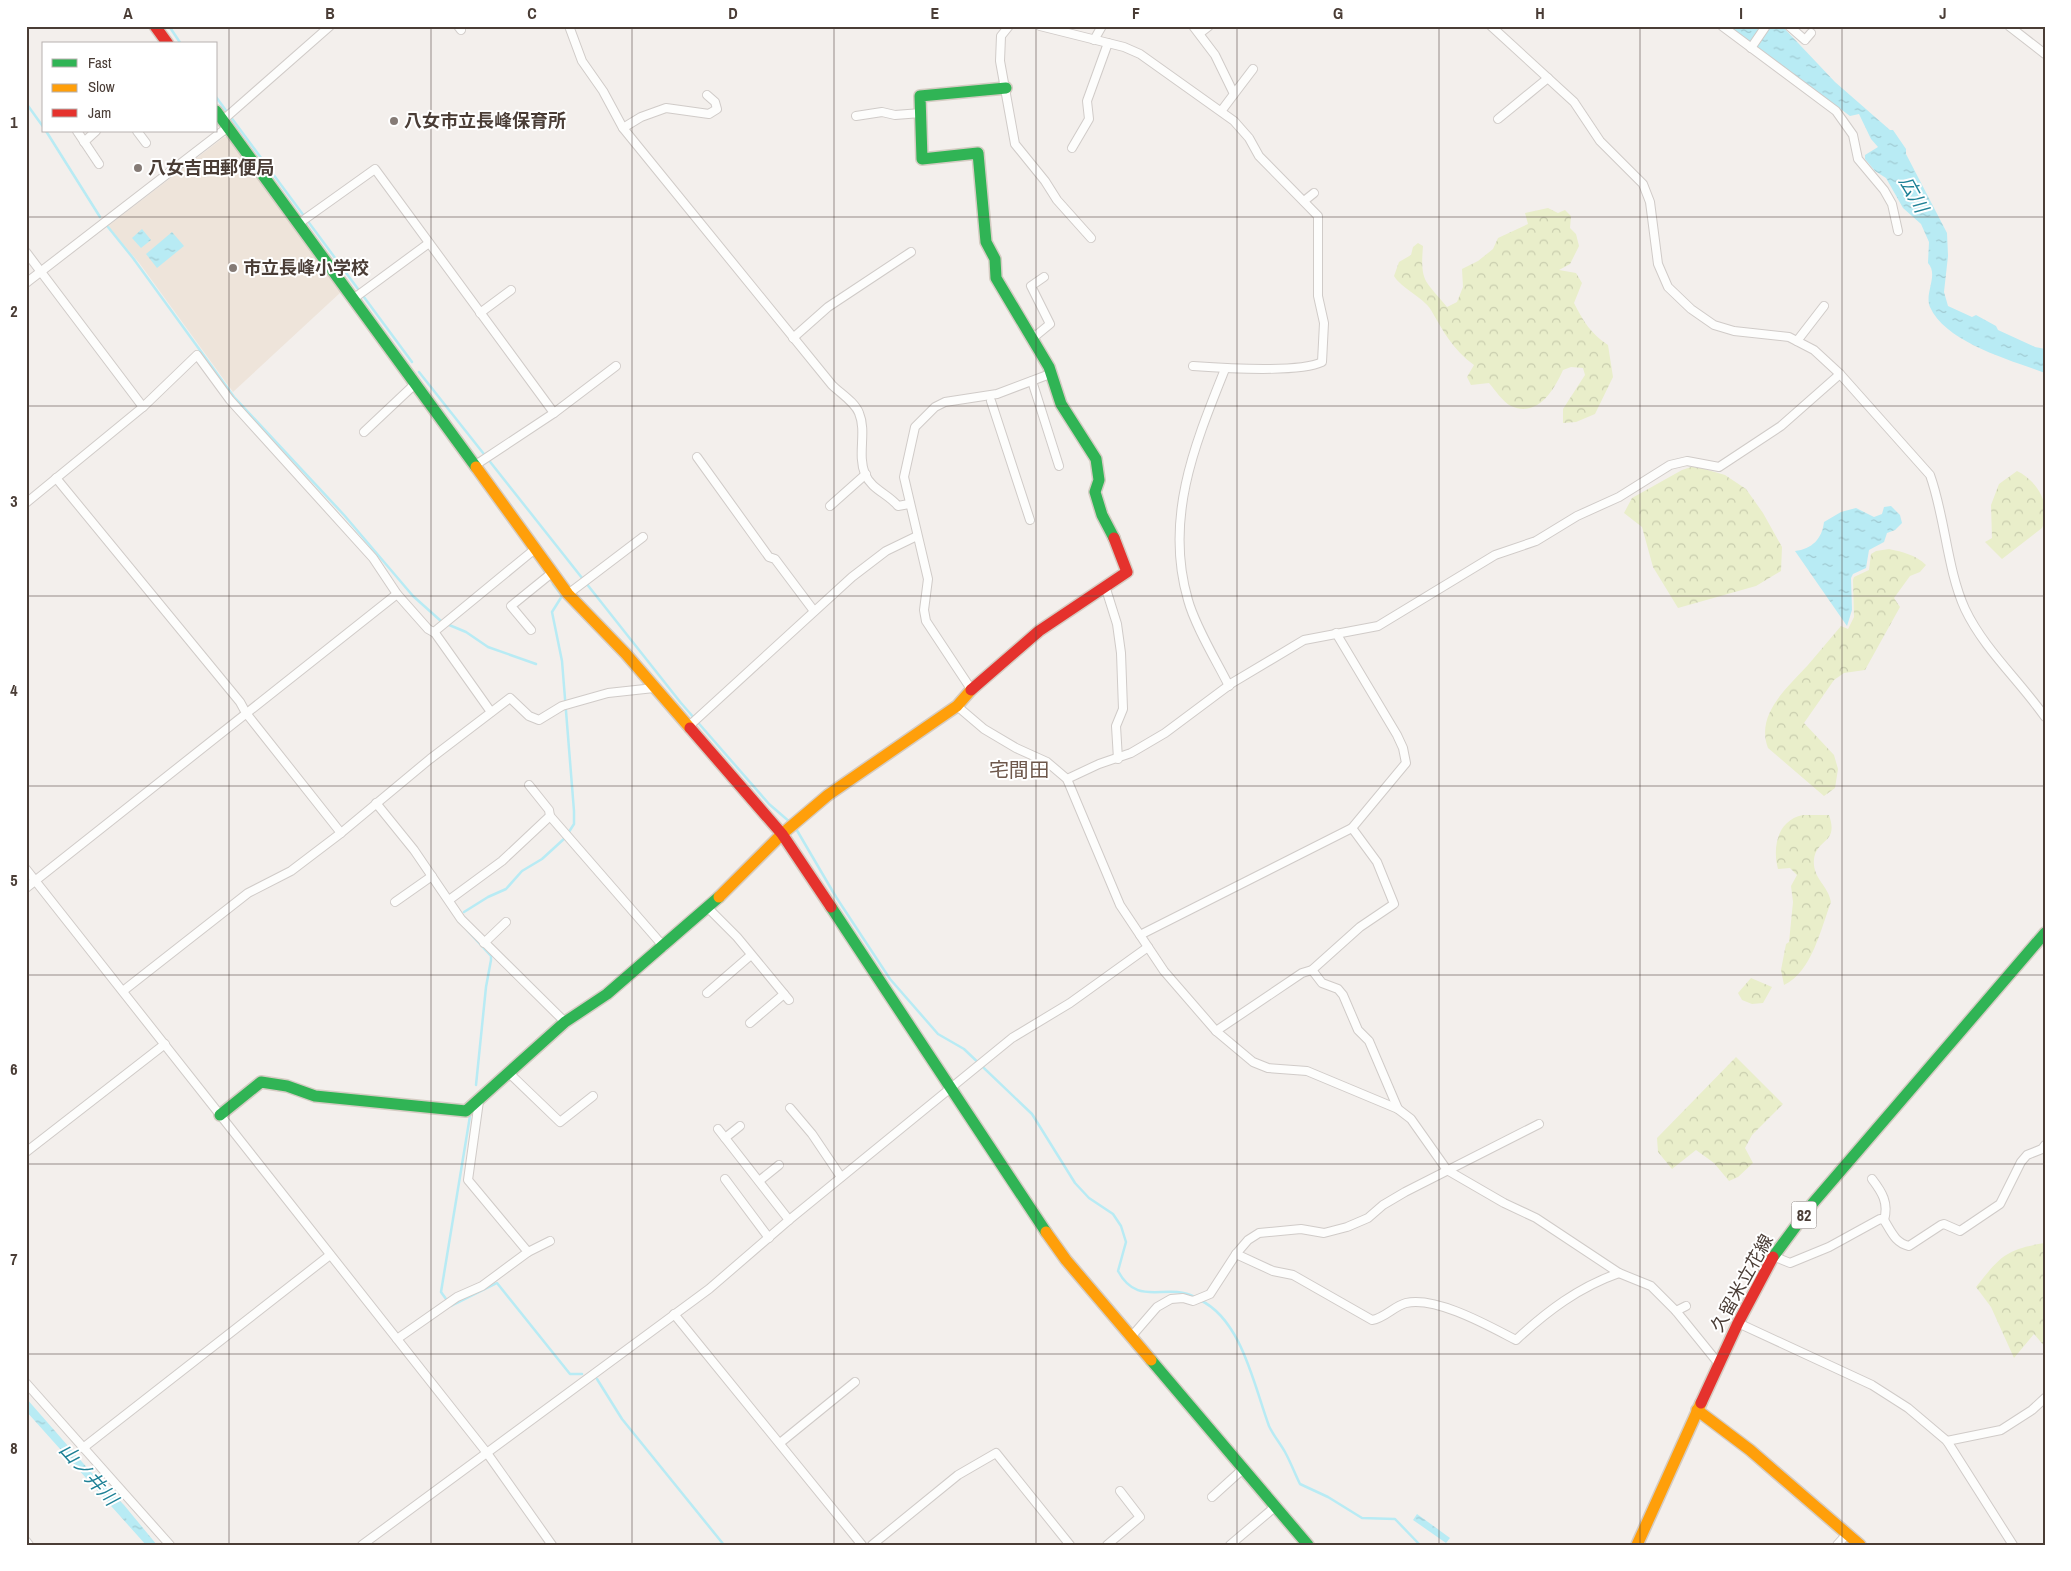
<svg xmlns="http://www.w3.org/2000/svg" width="2071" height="1571" font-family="'Archivo Narrow','Noto Sans JP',sans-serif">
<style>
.education{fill:#eee4da}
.forest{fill:url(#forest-crowns)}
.water{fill:url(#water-ripples)}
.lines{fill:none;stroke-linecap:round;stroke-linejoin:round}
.stream{stroke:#b8ebf4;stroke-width:2.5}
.street-casing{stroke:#d0cbc8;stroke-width:10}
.fast-casing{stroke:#d5ccc3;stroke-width:14}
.slow-casing{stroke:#d5ccc3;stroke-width:14}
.jam-casing{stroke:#d5ccc3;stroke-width:14}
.street{stroke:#fdfdfc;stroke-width:8}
.fast{stroke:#30b455;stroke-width:11}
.slow{stroke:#ff9f0a;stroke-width:11}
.jam{stroke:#e5322d;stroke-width:11}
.grid{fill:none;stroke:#4a3d36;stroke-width:1;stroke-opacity:0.55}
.poi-dot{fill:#857b76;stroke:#fff;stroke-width:2}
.labels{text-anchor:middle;stroke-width:4;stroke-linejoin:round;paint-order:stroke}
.shield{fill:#fff;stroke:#807772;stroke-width:1}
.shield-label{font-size:16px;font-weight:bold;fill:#4a3d36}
.poi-label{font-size:18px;font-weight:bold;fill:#4a3d36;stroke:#fff;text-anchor:start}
.street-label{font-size:18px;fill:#4a3d36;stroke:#fff}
.water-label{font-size:19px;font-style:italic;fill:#1e8196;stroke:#fff}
.quarter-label{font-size:20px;fill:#6e584c;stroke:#fff}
.neatline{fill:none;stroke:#4a3d36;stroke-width:2}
.grid-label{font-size:16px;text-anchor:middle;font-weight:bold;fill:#4a3d36}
</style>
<defs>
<pattern id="forest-crowns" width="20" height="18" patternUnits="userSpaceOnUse" patternTransform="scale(1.25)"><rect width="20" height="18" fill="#e9eeca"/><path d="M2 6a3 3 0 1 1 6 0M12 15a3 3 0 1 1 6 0" fill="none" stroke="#c9cdae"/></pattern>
<pattern id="water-ripples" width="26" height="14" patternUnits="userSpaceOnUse" patternTransform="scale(1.25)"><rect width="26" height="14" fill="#b8ebf4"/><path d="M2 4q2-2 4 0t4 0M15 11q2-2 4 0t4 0" fill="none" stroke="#a0cad2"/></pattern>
</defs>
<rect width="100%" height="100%" fill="#f3efec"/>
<polygon class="education" points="224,137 229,137 341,292 233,392 140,264 108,226"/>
<g class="forest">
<path d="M1548 208 1558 213 1565 210 1571 216 1570 228 1576 234 1579 246 1570 264 1559 270 1576 273 1582 283 1574 303C1583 321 1591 334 1608 345L1613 377 1595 414 1576 422 1563 423V409L1585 375 1583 368 1571 367 1563 370C1554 390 1538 418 1511 406 1503 402 1495 390 1489 383L1471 385 1467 377 1474 365C1453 350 1443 331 1431 310 1423 297 1402 289 1394 276L1399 262 1411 255 1413 247 1418 243 1423 246C1420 283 1425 280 1447 307L1457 302 1463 287 1462 269 1478 261 1493 249 1498 238 1528 224 1525 213Z"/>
<polygon points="1694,466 1725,475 1746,489 1763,513 1782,547 1781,571 1756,586 1678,608 1653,567 1642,527 1624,513 1632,498 1682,470"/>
<path d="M2017 471C2038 481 2052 506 2042 528L2002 559 1985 542 1992 538 1991 505 1999 484Z"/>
<path d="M1889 549C1903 552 1916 555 1926 565L1920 572 1910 576 1894 598 1900 607 1865 670 1844 673 1834 680 1804 723 1834 755 1838 769 1835 788 1824 796 1768 748C1755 714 1788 687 1808 665 1819 652 1830 639 1841 626L1848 629 1854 617 1853 580 1854 577 1869 570 1871 554 1876 551Z"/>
<path d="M1803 815H1829C1839 844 1817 838 1814 859 1812 878 1828 885 1831 902 1821 928 1812 972 1784 985L1781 970 1786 944 1789 942 1793 902 1791 886 1797 875 1790 868 1778 869C1772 846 1778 820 1803 815Z"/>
<polygon points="1751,978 1772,987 1763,1003 1752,1004 1742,1000 1738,993"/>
<polygon points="1736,1057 1783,1104 1752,1135 1745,1148 1753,1163 1738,1177 1729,1181 1714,1163 1696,1150 1672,1169 1658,1152 1657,1138"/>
<path d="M2045 1243V1347L2034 1334 2014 1358 1991 1307 1976 1287C2000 1257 2005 1249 2045 1243Z"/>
</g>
<g class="water">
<path d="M1729 26H1782L1835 82 1890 130H1893L1906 149V154L1947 233 1948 256 1944 292 1948 306 1972 317 1976 315 1996 326 1998 330 2035 347 2045 349V373C2011 360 1946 343 1930 307 1924 293 1939 275 1928 263L1929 242 1921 224 1903 208 1886 178 1875 171 1865 159V155L1878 147 1871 139 1859 114 1850 116Z"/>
<polygon points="142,229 151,240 141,248 132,238"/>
<polygon points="172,232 184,246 157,268 146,254"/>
<path d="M1891 506 1900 515 1902 523 1895 530 1887 533 1884 542 1869 550 1866 568 1853 574 1851 578 1852 610 1847 626 1795 551C1812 549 1822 539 1824 522L1841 512 1856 508 1874 517 1882 514 1884 507Z"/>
<polygon points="26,1398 90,1471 124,1505 157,1545 146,1545 26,1411"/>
<polygon points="1417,1514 1450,1538 1446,1543 1413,1520"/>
</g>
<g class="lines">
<g class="stream">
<polyline points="169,26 181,44"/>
<polyline points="216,97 412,362"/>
<polyline points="26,103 44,128"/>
<polyline points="46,131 100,217"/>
<polyline points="108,227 133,258 234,397 344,515 413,596 442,622 466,632 488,647 536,664"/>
<polyline points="419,372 681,703 769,804 791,823"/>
<path d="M795 827 836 897 890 979 938 1034 964 1049 1032 1114 1075 1183 1089 1198 1113 1214 1121 1226 1126 1242 1118 1271C1138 1308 1165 1282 1195 1297"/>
<polyline points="464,912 488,897 506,889 522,871 542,859 565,838 574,824 574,811 562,661 552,612 562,596 553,584"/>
<polyline points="468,931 491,956 491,960 486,987 476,1085"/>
<polyline points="446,1299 441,1292 470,1116"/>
<path d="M1200 1300C1242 1320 1254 1386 1269 1426 1273 1435 1280 1443 1285 1452 1291 1463 1295 1474 1300 1484L1328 1497 1362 1518 1395 1519 1420 1545"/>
<polyline points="451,1306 497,1283 570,1374 582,1374"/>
<polyline points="597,1379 622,1419 724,1545"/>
</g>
<g class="street-casing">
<g id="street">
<polyline points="458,26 461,30"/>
<path d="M569 26 582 61 603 91 623 128 832 385C840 393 855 402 859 413 867 432 857 454 865 474 872 490 887 493 898 506L909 504"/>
<polyline points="1009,26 1001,36 1000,61 1015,144 1045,181 1057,200 1091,238"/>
<path d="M1040 26 1124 47 1140 54 1234 121 1249 138 1259 156 1318 216V296L1324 323 1322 362C1299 373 1221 368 1193 366"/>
<polyline points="1193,26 1215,55 1234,94 1222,110"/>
<path d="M1491 26 1574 102 1600 141 1643 184 1650 202 1658 264 1668 287 1691 309 1714 325 1734 331 1789 337 1814 350 1840 374 1930 475C1945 516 1947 570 1965 609 1984 649 2019 680 2045 717"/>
<polyline points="1722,26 1836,111 1853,135 1858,159 1884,190 1892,204 1898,231"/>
<polyline points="1789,26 1805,40 1811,33"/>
<polyline points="2009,26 2045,54"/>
<polyline points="1200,33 1209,26"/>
<polyline points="1094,40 1102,26"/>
<polyline points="1751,48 1766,26"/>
<polyline points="1234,94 1253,69"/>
<polyline points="856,116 882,112 895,115 921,113"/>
<polyline points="1498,119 1548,78"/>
<polyline points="223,120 330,26"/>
<polyline points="623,128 641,117 666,108 709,114 717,109 715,102 707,95"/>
<polyline points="77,131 99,164"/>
<polyline points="137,131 146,143"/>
<polyline points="84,142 96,131"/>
<polyline points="1072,148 1089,119 1087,101 1108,43"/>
<polyline points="1304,201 1314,193"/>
<polyline points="298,224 375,169 554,413"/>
<polyline points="26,252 143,407"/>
<polyline points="26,283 228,127"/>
<polyline points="353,299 429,243"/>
<polyline points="480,313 511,290"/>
<polyline points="793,338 828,307 911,252"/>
<polyline points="1033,338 1050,324 1031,286 1044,277"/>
<polyline points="1797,341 1824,306"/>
<path d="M1225 369C1195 444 1164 518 1188 600 1195 626 1217 662 1229 686"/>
<polyline points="1032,381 1059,466"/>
<polyline points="991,401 1030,520"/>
<polyline points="364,432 415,384"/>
<polyline points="697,457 769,557 775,559 814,611"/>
<polyline points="474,466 554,413 616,366"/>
<polyline points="56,478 240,702 246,713 341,833"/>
<polyline points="26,503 143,407 197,355 230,400 373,558 397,594 428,629 435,633 491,712"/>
<polyline points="830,506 866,474"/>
<polyline points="1106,589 1117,624 1121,653 1123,709 1116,726 1118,759"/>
<polyline points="568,594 643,537"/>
<polyline points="531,630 511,606 553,572"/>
<polyline points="434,632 535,549"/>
<polyline points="971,689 926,621 924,610 928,579 904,477 915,427 935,407 945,402 997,394 1050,374"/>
<polyline points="957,706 984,729 1016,748 1047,762 1067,779 1120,905 1164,971 1216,1031 1253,1062 1268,1068 1307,1071 1398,1109 1411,1119 1447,1170 1504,1203 1536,1218 1619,1273 1651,1286 1676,1311 1719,1364"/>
<polyline points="689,726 852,577 886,551 917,536"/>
<polyline points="1067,779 1099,764 1131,753 1165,733 1232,683 1304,640 1378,626 1495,555 1536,541 1577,516 1619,497 1670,465 1687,461 1719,467 1781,426 1840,374"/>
<polyline points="376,803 414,850 461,919 565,1022"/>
<polyline points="550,816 664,947"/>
<polyline points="26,869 487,1453 552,1545"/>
<polyline points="26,888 397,594"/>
<polyline points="449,900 502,861 550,816 549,810 529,785"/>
<polyline points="395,902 432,876"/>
<polyline points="708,908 737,937 789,1000"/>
<polyline points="1140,935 1352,828 1406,763 1403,748 1397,735 1336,633"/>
<polyline points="484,943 506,922"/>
<polyline points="1312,970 1322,983 1338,989 1343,995 1358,1030 1369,1041 1398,1109"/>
<polyline points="123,991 248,893 291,871 341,833 430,759 510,698 529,716 539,720 562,706 608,693 654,688"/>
<polyline points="707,993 751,955"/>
<polyline points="750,1023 784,994"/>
<polyline points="1216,1031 1302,973 1312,970 1360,927 1394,904 1377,862 1352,828"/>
<polyline points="509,1073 560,1122 593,1096"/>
<polyline points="790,1108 812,1134 841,1177"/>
<polyline points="718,1129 789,1220"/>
<polyline points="725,1138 740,1126"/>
<polyline points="26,1152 165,1044"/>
<polyline points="725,1179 769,1238"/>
<path d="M1872 1179C1882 1192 1889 1203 1884 1220"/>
<polyline points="759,1181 779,1165"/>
<polyline points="528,1252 550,1241"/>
<path d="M1236 1254 1273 1271 1293 1275 1372 1320C1385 1318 1394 1306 1406 1303 1436 1296 1489 1326 1516 1340 1547 1311 1579 1287 1619 1273"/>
<path d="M1773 1256 1790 1263 1829 1247 1880 1219 1884 1220C1891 1231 1895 1243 1909 1246L1941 1225 1944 1224 1960 1231 2000 1204 2021 1162 2027 1155 2042 1149 2045 1145"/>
<polyline points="1676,1311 1686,1306"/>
<polyline points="674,1314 862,1545"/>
<polyline points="1738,1323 1872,1385 1908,1408 1947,1441 2013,1545"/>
<polyline points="1131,1337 1157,1307 1171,1299 1183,1298 1193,1301 1210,1294 1236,1254 1248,1240 1259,1233 1301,1229 1324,1233 1347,1227 1368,1218 1383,1205 1405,1192 1539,1124"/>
<polyline points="397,1339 457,1297 482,1286 528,1252 468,1180 479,1101"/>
<polyline points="26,1383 170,1545"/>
<polyline points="1947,1441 2001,1430 2032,1410 2045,1398"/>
<polyline points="780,1443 855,1382"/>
<polyline points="83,1448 330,1255"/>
<polyline points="1212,1497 1244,1468"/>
<polyline points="26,1541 29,1545"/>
<polyline points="362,1545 709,1289 789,1220 1012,1038 1070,1003 1148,947"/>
<polyline points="872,1545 958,1475 996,1453 1070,1545"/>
<polyline points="1107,1545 1140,1517 1120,1491"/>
<polyline points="1230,1545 1276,1506"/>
<polyline points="1837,1545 1847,1534"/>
</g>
</g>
<g class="fast-casing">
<g id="fast">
<polyline points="1006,88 920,96 922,159 978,153 986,242 995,259 996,278 1049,367 1061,404 1096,459 1099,480 1095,492 1102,515 1114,538"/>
<polyline points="216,111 476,467"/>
<polyline points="831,907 1046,1232"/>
<polyline points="220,1115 261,1082 287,1086 315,1096 466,1111 565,1022 607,994 719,897"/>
<polyline points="1773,1257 1813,1203 2045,933"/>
<polyline points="1151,1360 1308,1545"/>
</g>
</g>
<g class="slow-casing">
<g id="slow">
<polyline points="476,467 568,594 626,654 690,728"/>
<polyline points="719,897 782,834 828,795 957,706 971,690"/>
<polyline points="1046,1232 1066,1260 1151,1360"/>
<polyline points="1697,1410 1750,1450 1860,1545"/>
<polyline points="1637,1545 1701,1403"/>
</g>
</g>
<g class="jam-casing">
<g id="jam">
<polyline points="155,26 168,44"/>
<polyline points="971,690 1039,631 1127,572 1114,538"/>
<polyline points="690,728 782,834 831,907"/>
<polyline points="1701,1403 1738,1323 1773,1257"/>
</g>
</g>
<use href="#street" class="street"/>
<use href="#fast" class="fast"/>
<use href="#slow" class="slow"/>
<use href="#jam" class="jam"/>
</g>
<path class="grid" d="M229 26V1545M431 26V1545M632 26V1545M834 26V1545M1036 26V1545M1237 26V1545M1439 26V1545M1640 26V1545M1842 26V1545M26 217H2045M26 406H2045M26 596H2045M26 786H2045M26 975H2045M26 1164H2045M26 1354H2045"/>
<g class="poi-dot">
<circle cx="394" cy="121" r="5"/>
<circle cx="138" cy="168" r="5"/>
<circle cx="233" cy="268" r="5"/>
</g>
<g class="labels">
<rect class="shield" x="1791.5" y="1201.5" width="25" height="27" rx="4"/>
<g class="shield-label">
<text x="1804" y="1221">82</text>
</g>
<g class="poi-label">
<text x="404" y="127">八女市立長峰保育所</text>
<text x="148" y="174">八女吉田郵便局</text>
<text x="243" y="274">市立長峰小学校</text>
</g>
<g class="street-label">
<text transform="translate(1742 1283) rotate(-61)" y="6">久留米立花線</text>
</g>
<g class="water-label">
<text transform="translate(1914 194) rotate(61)" y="7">広川</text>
<text transform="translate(89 1474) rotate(48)" y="7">山ノ井川</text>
</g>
<g class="quarter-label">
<text x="1019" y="777">宅間田</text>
</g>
</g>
<rect width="2071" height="1571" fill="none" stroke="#ffffff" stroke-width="55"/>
<rect x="42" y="42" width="175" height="90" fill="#ffffff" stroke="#b7b1af"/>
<rect x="52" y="59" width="25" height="8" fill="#30b455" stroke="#b7b1af"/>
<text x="88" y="68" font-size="15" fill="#4a3d36">Fast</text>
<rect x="52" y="84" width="25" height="8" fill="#ff9f0a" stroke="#b7b1af"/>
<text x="88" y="92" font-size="15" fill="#4a3d36">Slow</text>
<rect x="52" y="109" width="25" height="8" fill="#e5322d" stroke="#b7b1af"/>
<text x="88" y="118" font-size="15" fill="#4a3d36">Jam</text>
<rect x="28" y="28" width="2016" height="1516" class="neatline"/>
<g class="grid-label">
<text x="128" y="19">A</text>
<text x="330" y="19">B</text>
<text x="532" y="19">C</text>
<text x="733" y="19">D</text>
<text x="935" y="19">E</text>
<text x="1136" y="19">F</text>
<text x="1338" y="19">G</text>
<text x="1540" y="19">H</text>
<text x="1741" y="19">I</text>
<text x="1943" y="19">J</text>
<text x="14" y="128">1</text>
<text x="14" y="317">2</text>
<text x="14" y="507">3</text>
<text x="14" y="696">4</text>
<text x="14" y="886">5</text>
<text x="14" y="1075">6</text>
<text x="14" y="1265">7</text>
<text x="14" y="1454">8</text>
</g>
</svg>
